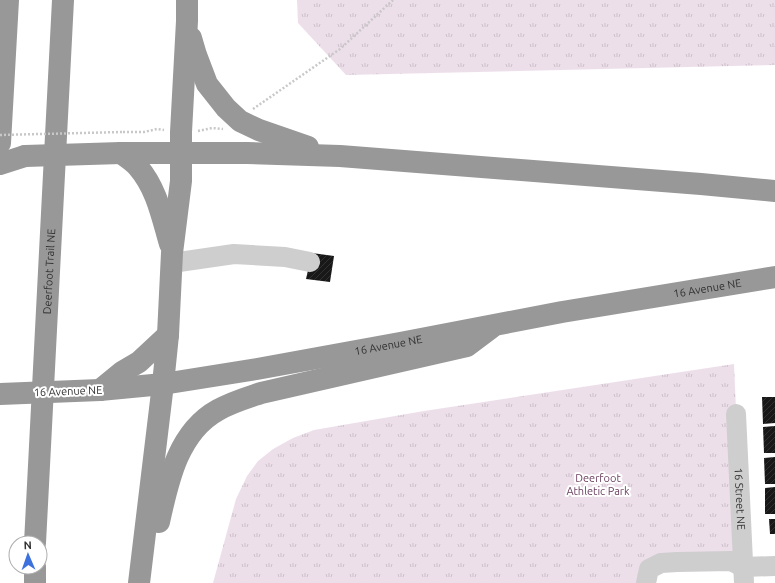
<svg xmlns="http://www.w3.org/2000/svg" width="775" height="583" font-family="Ubuntu,sans-serif">
<style>
.park{fill:url(#park-tufts)}
.building{fill:url(#building-hatch)}
.lines{fill:none;stroke-linecap:round;stroke-linejoin:round}
.path{stroke:#c8c8c8;stroke-width:2.5;stroke-dasharray:2 2;stroke-linecap:butt}
.minor{stroke:#cecece;stroke-width:20}
.highway{stroke:#989898;stroke-width:22}
.path-bridge{stroke:#c8c8c8;stroke-width:2.5;stroke-dasharray:2 2;stroke-linecap:butt}
.highway-bridge{stroke:#989898;stroke-width:22}
.labels{text-anchor:middle;stroke-width:4;stroke-linejoin:round;paint-order:stroke}
.street-label{font-size:11px;fill:#313131;stroke:#fff}
.park-label{font-size:11px;fill:#6b3f5f;stroke:#fff}
</style>
<defs>
<pattern id="park-tufts" width="24" height="20" patternUnits="userSpaceOnUse"><rect width="24" height="20" fill="#eddfea"/><path d="M3 7l-1-3M5 7V3M7 7l1-3M15 17l-1-3M17 17v-4M19 17l1-3" fill="none" stroke="#ccc0c9"/></pattern>
<pattern id="building-hatch" width="6" height="6" patternUnits="userSpaceOnUse"><rect width="6" height="6" fill="#181818"/><path d="M-1 1l2-2M0 6l6-6M5 7l2-2" fill="none" stroke="#313131"/></pattern>
</defs>
<rect width="100%" height="100%" fill="#fff"/>
<g class="park">
<polygon points="297,0 775,0 775,65 346,75 298,23"/>
<polygon points="734,364 743,567 677,562 646,583 213,583 236,499 247,476 258,461 273,449 293,438 314,430 424,411"/>
</g>
<g class="building">
<polygon points="312,253 334,256 330,282 306,279"/>
<polygon points="762,397 775,397 775,423 763,424"/>
<polygon points="775,426 775,453 764,453 763,427"/>
<polygon points="775,457 775,484 765,484 764,458"/>
<polygon points="775,487 775,514 765,514 765,488"/>
<polygon points="769,519 775,519 775,534 770,534"/>
</g>
<g class="lines">
<g class="path">
<polyline points="253,109 340,49 393,0"/>
<polyline points="198,131 212,128 223,129"/>
<polyline points="123,132 144,132 157,129 164,130"/>
</g>
<g class="minor">
<polyline points="172,263 234,254 285,257 310,262"/>
<path id="s1" d="M736 414 744 583"/>
<polyline points="646,583 649,569 661,563 677,562 731,561 743,567 775,566"/>
</g>
<g class="highway">
<polyline points="191,38 196,55 207,84 226,108 240,121 259,130 308,147"/>
<polyline points="0,143 8,0"/>
<polyline points="121,153 247,153 340,156 701,184 775,191"/>
<path d="M121 153C126 157 133 161 138 167 157 189 162 217 170 244"/>
<polyline points="0,164 25,156"/>
<path id="s2" d="M100 390 163 384 257 369 400 343 562 312 775 277"/>
<polyline points="100,390 122,372 139,362 168,335"/>
<path d="M159 522C168 481 178 432 218 410 232 402 246 398 261 393L467 346 491 328"/>
<path id="s3" d="M35 543 63 0"/>
<polyline points="35,567 35,583"/>
<polyline points="139,583 163,384 168,335 172,253 181,181 181,132 187,21 187,0"/>
</g>
<polyline class="path-bridge" points="0,135 123,132"/>
<g class="highway-bridge">
<polyline points="25,156 121,153"/>
<polyline points="0,394 100,390"/>
</g>
</g>
<g class="labels">
<g class="street-label">
<text dy="4" stroke="none"><textPath href="#s3" startOffset="272">Deerfoot Trail NE</textPath></text>
<text dy="4" stroke="none"><textPath href="#s2" startOffset="616">16 Avenue NE</textPath></text>
<text dy="4" stroke="none"><textPath href="#s2" startOffset="292">16 Avenue NE</textPath></text>
<text transform="translate(68 391) rotate(-2)" y="4">16 Avenue NE</text>
<text dy="4" stroke="none"><textPath href="#s1" startOffset="85">16 Street NE</textPath></text>
</g>
<g class="park-label">
<text x="598" y="482">Deerfoot<tspan x="598" dy="13">Athletic Park</tspan></text>
</g>
</g>
<g transform="translate(28 555) rotate(358)"><circle r="19" fill="#ffffff" stroke="#adadad"/>
<path d="M0-3L7 15L0 10L-7 15Z" fill="#3c71de"/>
<text y="-6" font-size="11" font-weight="bold" text-anchor="middle" fill="#313131">N</text>
</g>
</svg>
